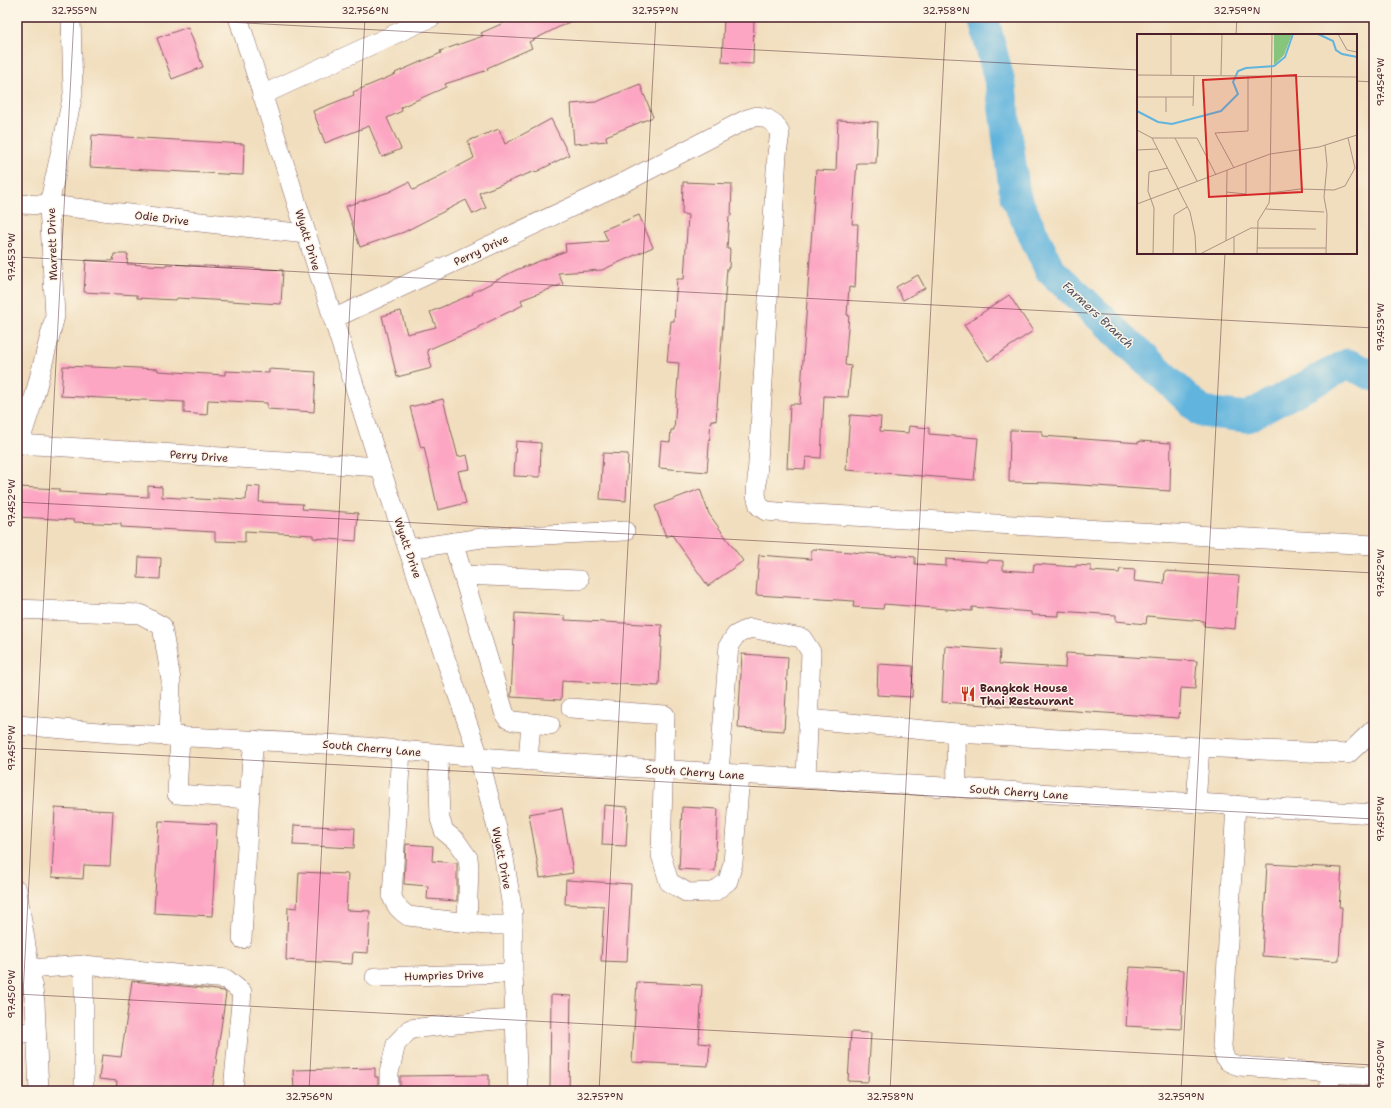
<svg xmlns="http://www.w3.org/2000/svg" width="1391" height="1108" font-family="'Shantell Sans',sans-serif">
<style>
.lines{fill:none;stroke-linecap:round;stroke-linejoin:round}
.river{stroke:#61b4dd;stroke-width:31}
.building{fill:#fca6c3}
.minor-casing{stroke:#84625e;stroke-width:20}
.minor{stroke:#fff;stroke-width:19}
.ticks{fill:none;stroke:#4a1f2b;stroke-width:1;stroke-opacity:0.45}
.labels{text-anchor:middle;stroke-width:3;stroke-linejoin:round;paint-order:stroke}
.street-label{font-size:11px;fill:#4a1f2b;stroke:#fcf5e5}
.poi-label{font-size:11px;font-weight:bold;fill:#4a1f2b;stroke:#fcf5e5;text-anchor:start}
.water-label{font-size:12px;font-style:italic;fill:#525369;stroke:#fcf5e5}
.inset-river{fill:none;stroke:#61b4dd;stroke-width:2}
.inset-road{fill:none;stroke:#ae9283;stroke-width:1}
.view{fill:#d62828;fill-opacity:0.15;stroke:#d62828;stroke-width:2}
.inset-edge{fill:none;stroke:#4a1f2b;stroke-width:2}
.neatline{fill:none;stroke:#4a1f2b;stroke-width:1.5}
.ticks-label{font-size:10px;text-anchor:middle;fill:#4a1f2b}
</style>
<rect width="100%" height="100%" fill="#fcf5e5"/>
<filter id="ink" filterUnits="userSpaceOnUse"><feTurbulence type="fractalNoise" baseFrequency=".025" numOctaves="2"/><feDisplacementMap in="SourceGraphic" scale="8" xChannelSelector="R" yChannelSelector="G"/><feConvolveMatrix kernelMatrix="1 2 1 2 8 2 1 2 1" color-interpolation-filters="sRGB"/></filter>
<filter id="wash" filterUnits="userSpaceOnUse"><feTurbulence type="fractalNoise" baseFrequency=".012" numOctaves="4" result="noise"/><feDisplacementMap in="SourceGraphic" scale="16" xChannelSelector="R" yChannelSelector="G"/><feGaussianBlur stdDeviation="0.9" result="paint"/><feColorMatrix in="noise" values="0 0 0 0 0 0 0 0 0 0 0 0 0 0 0 0 0 1.4 0 .05"/><feComposite in="paint" operator="in"/></filter>
<g filter="url(#wash)">
<rect width="100%" height="100%" fill="#f1debe"/>
<g class="lines">
<polyline class="river" points="983,17 1001,87 1015,196 1050,270 1202,412 1247,417 1348,364 1374,376"/>
</g>
<g id="blocks">
<g class="building">
<polygon points="517,17 579,17 529,42 532,48 487,68 488,70 445,84 446,87 401,107 402,111 387,118 401,149 382,157 369,126 325,143 313,111 354,95 353,92 396,74 395,73 441,53 440,51 483,36 481,33"/>
<polygon points="724,17 754,17 753,64 722,62"/>
<polygon points="188,27 203,67 172,79 157,38"/>
<polygon points="640,84 653,117 606,136 607,141 574,144 571,104 596,102"/>
<polygon points="551,119 569,155 536,172 535,171 479,193 486,208 473,214 466,200 404,232 360,247 346,206 389,192 409,182 413,190 438,178 438,177 474,158 468,141 499,129 505,144"/>
<polygon points="838,120 878,122 876,163 857,163 852,224 858,224 856,268 855,288 849,287 847,315 849,315 845,365 851,366 848,397 824,396 821,458 806,457 805,469 787,468 790,404 800,404 816,170 836,171"/>
<polygon points="92,135 244,144 243,175 90,167"/>
<polygon points="683,182 732,184 731,216 729,216 727,249 730,249 729,268 727,268 716,421 711,420 707,472 659,468 661,441 670,442 671,430 674,430 679,363 667,362 671,321 674,321 677,279 684,279 688,215 682,214"/>
<polygon points="639,215 653,247 602,270 558,273 563,284 521,300 523,305 478,327 479,328 427,350 432,368 397,377 382,316 401,311 407,334 436,327 430,312 473,294 472,293 516,270 566,251 565,244 608,241 603,230"/>
<polygon points="114,254 128,254 127,264 166,266 166,264 283,270 281,304 177,298 176,300 137,298 137,295 84,292 86,260 113,261"/>
<polygon points="918,275 925,288 903,300 896,287"/>
<polygon points="1009,295 1033,331 988,361 964,325"/>
<polygon points="63,366 118,368 118,367 158,369 158,371 225,375 225,371 269,373 269,369 316,372 314,412 267,409 267,403 208,400 207,415 184,413 184,402 61,396"/>
<polygon points="443,399 458,457 467,455 470,469 458,471 466,503 438,510 424,447 421,448 410,407"/>
<polygon points="850,415 881,417 880,431 908,433 909,426 929,428 929,434 978,438 974,480 846,470"/>
<polygon points="1010,430 1042,431 1042,436 1139,443 1139,441 1171,443 1170,491 1052,483 1009,482"/>
<polygon points="516,441 541,443 540,477 514,476"/>
<polygon points="603,453 628,454 626,501 600,499"/>
<polygon points="148,486 162,487 162,497 217,500 217,498 246,500 247,486 260,487 259,502 303,504 302,509 358,513 356,541 313,538 313,535 245,531 245,542 215,541 215,532 121,527 121,524 74,522 74,520 17,517 18,487 59,489 59,492 148,497"/>
<polygon points="700,489 709,514 743,561 708,586 672,535 666,537 655,506"/>
<polygon points="812,549 915,557 915,564 946,566 946,559 988,562 989,560 1003,561 1003,570 1033,572 1034,564 1076,567 1076,565 1091,566 1091,571 1119,573 1120,569 1135,570 1134,581 1164,584 1165,571 1239,576 1235,629 1204,626 1204,621 1147,616 1146,624 1116,621 1116,615 1059,611 1059,616 1031,615 1031,612 972,607 972,611 884,604 883,609 853,607 854,601 756,595 759,555 811,559"/>
<polygon points="139,557 161,558 160,579 138,578"/>
<polygon points="515,613 565,616 565,620 662,625 659,686 562,681 561,700 511,697"/>
<polygon points="945,646 1000,650 999,664 1065,668 1066,653 1197,661 1195,689 1181,688 1179,718 942,702"/>
<polygon points="742,654 788,657 784,731 738,728"/>
<polygon points="878,664 913,666 912,697 877,695"/>
<polygon points="604,805 628,807 626,846 602,845"/>
<polygon points="682,807 718,809 715,871 679,869"/>
<polygon points="55,808 113,811 110,866 84,865 83,879 52,877"/>
<polygon points="562,808 573,873 540,878 529,814"/>
<polygon points="159,821 217,824 212,916 154,913"/>
<polygon points="294,825 355,828 354,848 293,845"/>
<polygon points="406,844 433,846 432,861 457,863 457,901 427,899 428,886 404,884"/>
<polygon points="1267,864 1342,868 1339,907 1342,907 1339,961 1262,956"/>
<polygon points="299,872 348,874 346,910 370,911 368,953 353,952 352,964 286,960 288,907 297,908"/>
<polygon points="566,880 631,884 627,962 601,961 604,906 565,904"/>
<polygon points="1130,967 1184,970 1181,1029 1126,1026"/>
<polygon points="132,981 193,987 224,991 226,993 212,1091 116,1091 117,1081 99,1079 102,1055 121,1057"/>
<polygon points="637,982 702,985 699,1043 710,1044 708,1066 632,1062"/>
<polygon points="551,995 571,996 569,1091 550,1091"/>
<polygon points="851,1032 871,1033 868,1082 848,1081"/>
<polygon points="375,1068 375,1077 378,1077 378,1091 294,1091 293,1070"/>
<polygon points="489,1075 489,1091 400,1091 400,1076"/>
</g>
</g>
</g>
<g filter="url(#ink)">
<use href="#blocks" fill-opacity="0" stroke="#84625e" stroke-width="1"/>
<g class="lines">
<g class="minor-casing">
<g id="minor">
<polyline points="71,17 73,94 49,205 55,316 34,398 19,444 380,467"/>
<polyline points="238,17 380,467 479,757 503,852 513,914 513,973 518,1091"/>
<polyline points="262,95 432,17"/>
<polyline points="17,204 49,205 306,234"/>
<polyline points="333,319 629,180 747,119 757,116 766,118 775,124 780,133 777,154 758,462 756,495 759,506 766,511 778,512 1374,545"/>
<polyline points="453,542 505,715 508,719 513,721 550,725"/>
<polyline points="408,549 482,538 625,531"/>
<polyline points="463,575 579,580"/>
<polyline points="17,609 140,614 162,626 171,680 169,736"/>
<polyline points="571,708 665,715 661,855 669,882 688,893 714,892 728,881 733,863 740,775"/>
<polyline points="808,719 956,733"/>
<polyline points="17,725 111,733 343,745 479,757 576,764 1374,814"/>
<polyline points="180,736 177,794 249,799"/>
<path d="M401 750 392 897C396 906 399 910 408 916L486 925H513"/>
<polyline points="438,754 440,819 444,831 456,841 468,858 469,868 467,923"/>
<polyline points="528,761 531,723"/>
<polyline points="719,773 729,645 736,635 750,628 802,638 811,652 806,778"/>
<polyline points="957,788 956,733 1200,747"/>
<polyline points="1196,803 1200,747 1348,754 1374,729"/>
<path d="M1236 805 1222 1046C1224 1060 1226 1062 1239 1066L1374 1076"/>
<polyline points="17,890 35,1002 39,1091"/>
<polyline points="242,939 251,771 254,740"/>
<polyline points="84,965 84,1091"/>
<polyline points="29,969 84,965 226,979 242,992 233,1091"/>
<polyline points="375,977 513,973"/>
<polyline points="17,1034 36,1031"/>
<polyline points="389,1091 389,1073 396,1044 410,1029 484,1021 515,1019"/>
<polyline points="1329,1091 1331,1072"/>
</g>
</g>
<use href="#minor" class="minor"/>
</g>
</g>
<path class="ticks" d="M132 17 1138 70M1236 35 1237 17M1356 81 1374 82M17 257 1374 328M17 502 1374 573M17 748 1374 819M17 994 1374 1065M18 1091 74 17M309 1091 365 17M599 1091 656 17M890 1091 946 17M1181 1091 1225 253"/>
<defs>
<g id="restaurant-bare" transform="scale(1.2)"><path d="M-5-6h1v4h1v-4h1v4h1v-4h1v5L-1.5 .5V6h-2V.5L-5-1ZM5-6V6H3V1.5H1.5Q1.5-4 5-6Z" fill="#c8321e" stroke="#fcf5e5" stroke-width="2.5" paint-order="stroke"/></g>
</defs>
<g fill-rule="evenodd">
<use href="#restaurant-bare" x="968" y="694"/>
</g>
<g class="labels">
<g class="street-label">
<text transform="translate(162 218) rotate(7)" y="4">Odie Drive</text>
<text transform="translate(308 240) rotate(73)" y="4">Wyatt Drive</text>
<text transform="translate(52 244) rotate(-92)" y="4">Marrett Drive</text>
<text transform="translate(481 250) rotate(-25)" y="4">Perry Drive</text>
<text transform="translate(199 456) rotate(4)" y="4">Perry Drive</text>
<text transform="translate(408 548) rotate(71)" y="4">Wyatt Drive</text>
<text transform="translate(372 748) rotate(5)" y="4">South Cherry Lane</text>
<text transform="translate(695 772) rotate(4)" y="4">South Cherry Lane</text>
<text transform="translate(1019 792) rotate(4)" y="4">South Cherry Lane</text>
<text transform="translate(502 858) rotate(79)" y="4">Wyatt Drive</text>
<text transform="translate(444 975) rotate(-2)" y="4">Humpries Drive</text>
</g>
<g class="poi-label">
<text x="980" y="692">Bangkok House<tspan x="980" dy="13">Thai Restaurant</tspan></text>
</g>
<g class="water-label">
<text transform="translate(1098 315) rotate(43)" y="4">Farmers Branch</text>
</g>
</g>
<g transform="translate(1137 34)">
<rect width="220" height="220" fill="#f1debe"/>
<path d="M137 0H155L147 21 137 31Z" fill="#88c57c"/>
<path class="inset-river" d="M181 0 196 7 199 16 205 20 220 23M0 77 21 88 35 90 84 77 101 60 96 48 101 37 109 34 137 32 148 23 156 0"/>
<path class="inset-road" d="M201 0 210 16 220 18M0 41 220 43M34 41V0M84 41 85 0M0 63H56M56 72 57 41M29 78V63M0 96 15 104H60L79 141M15 104 53 178 58 201 59 220M38 104 60 147M188 111 190 131 187 163 190 180 189 220M0 116 20 115M97 134 78 99 111 97V42M89 158 109 160V129M133 159 163 155 197 156 208 152 218 134 211 104M0 170 133 120 182 113 220 101M129 175 187 178M97 203V220M89 207 90 136M120 214H189M16 220 17 174 11 157 12 138 31 134M36 220 37 181 50 173M63 220 114 194 179 195M120 220 121 187 132 169 133 159 135 0"/>
<path class="view" d="M159 41 165 158 72 163 66 46Z"/>
<rect width="220" height="220" class="inset-edge"/>
</g>
<rect width="1391" height="1108" fill="none" stroke="#fcf5e5" stroke-width="44"/>
<rect x="22" y="22" width="1347" height="1064" class="neatline"/>
<g class="ticks-label">
<text x="74" y="14">32.755°N</text>
<text x="365" y="14">32.756°N</text>
<text x="655" y="14">32.757°N</text>
<text x="946" y="14">32.758°N</text>
<text x="1237" y="14">32.759°N</text>
<text transform="translate(1380 82) rotate(-90)" y="4">97.454°W</text>
<text transform="translate(11 257) rotate(-90)" y="4">97.453°W</text>
<text transform="translate(1380 327) rotate(-90)" y="4">97.453°W</text>
<text transform="translate(11 503) rotate(-90)" y="4">97.452°W</text>
<text transform="translate(1380 573) rotate(-90)" y="4">97.452°W</text>
<text transform="translate(11 748) rotate(-90)" y="4">97.451°W</text>
<text transform="translate(1380 819) rotate(-90)" y="4">97.451°W</text>
<text transform="translate(11 994) rotate(-90)" y="4">97.450°W</text>
<text transform="translate(1380 1064) rotate(-90)" y="4">97.450°W</text>
<text x="309" y="1100">32.756°N</text>
<text x="600" y="1100">32.757°N</text>
<text x="890" y="1100">32.758°N</text>
<text x="1181" y="1100">32.759°N</text>
</g>
</svg>
